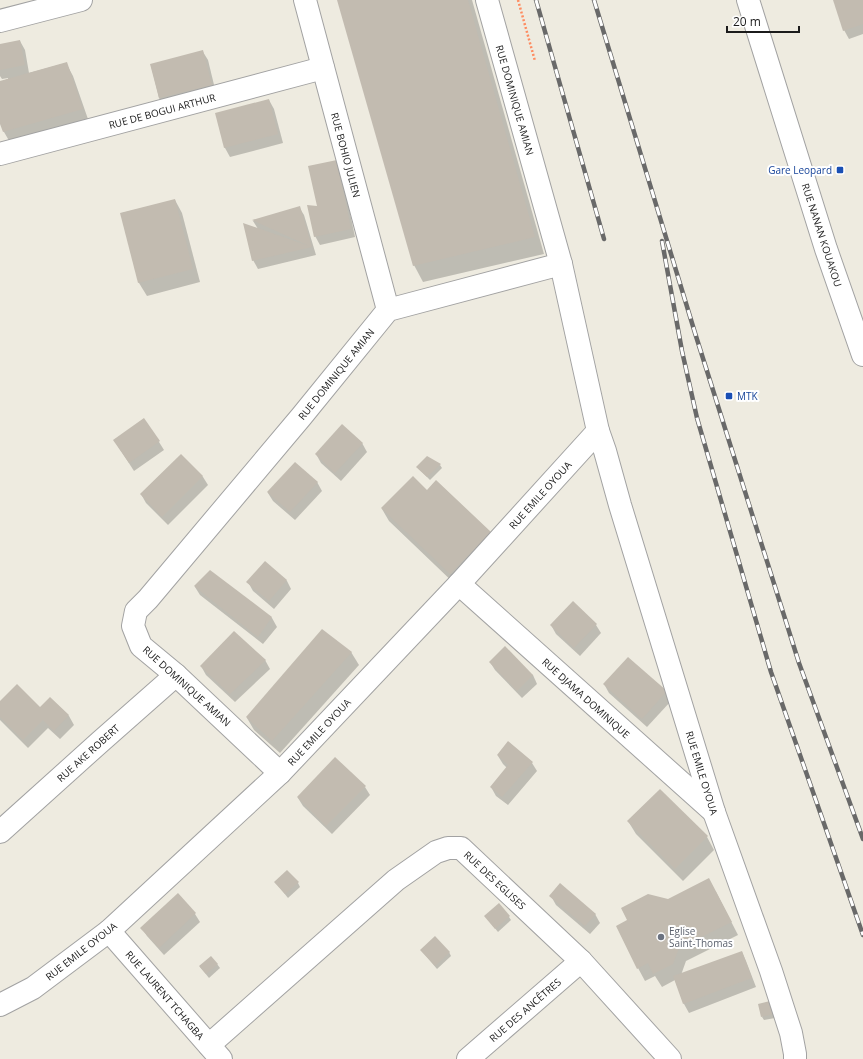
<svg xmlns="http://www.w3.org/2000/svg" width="863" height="1059" font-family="'Open Sans',sans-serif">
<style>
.shadow{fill:#0003}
.building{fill:#c2bbb0}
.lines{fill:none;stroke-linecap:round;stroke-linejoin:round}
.street-casing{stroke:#a2a2a2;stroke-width:24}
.path{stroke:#fe8c61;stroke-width:2.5;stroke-dasharray:2 2;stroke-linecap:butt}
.street{stroke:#fff;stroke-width:22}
.rail-casing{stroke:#696969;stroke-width:4.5}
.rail{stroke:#fff;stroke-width:3;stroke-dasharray:9;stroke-linecap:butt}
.transit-dot{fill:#1a4fb4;stroke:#fff;stroke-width:1.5}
.worship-dot{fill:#6b7280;stroke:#fff;stroke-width:1.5}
.labels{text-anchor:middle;stroke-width:4;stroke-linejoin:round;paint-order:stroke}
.street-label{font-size:10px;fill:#1b1b1b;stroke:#fff}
.transit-label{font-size:10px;fill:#164399;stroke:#fff;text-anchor:end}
.worship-label{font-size:10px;fill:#5b616d;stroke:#fff;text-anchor:start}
</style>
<rect width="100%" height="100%" fill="#eeebe0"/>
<g class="shadow">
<polygon points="338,0 472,0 544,254 423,282 414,265"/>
<polygon points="834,0 863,0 863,34 849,39 844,30"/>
<polygon points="20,41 25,50 29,73 66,63 73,76 89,122 11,144 4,132 0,121 0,82 8,79 8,78 2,79 0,76 0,45"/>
<polygon points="203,52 208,60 216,93 164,107 159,98 151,65"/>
<polygon points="269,100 274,109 283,143 230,157 225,148 216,114"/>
<polygon points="337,162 341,170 355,237 320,245 315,236 318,207"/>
<polygon points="175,200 182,213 200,282 147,296 139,283 122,213"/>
<polygon points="299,207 304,215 316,255 258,269 253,260 258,229 253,221"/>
<polygon points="114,440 159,442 164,450 134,471"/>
<polygon points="362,443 367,452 341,481 321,463 316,454"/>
<polygon points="181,455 203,477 208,485 168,525 146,503 141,494"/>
<polygon points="440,465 442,468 430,480 417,467"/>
<polygon points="436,481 490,533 497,546 458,587 389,521 382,509 427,491"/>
<polygon points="317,482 322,491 295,520 273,501 268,493"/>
<polygon points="265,562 287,581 291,589 274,609 253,591 248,582"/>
<polygon points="210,571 272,618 277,627 263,644 200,595 195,587"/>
<polygon points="573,602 596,625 601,633 580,656 556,634 551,625"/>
<polygon points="351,652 359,665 280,753 254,730 247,718"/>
<polygon points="265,660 270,669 235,702 206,675 201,666"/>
<polygon points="490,662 533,675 537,684 522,698 495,670"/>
<polygon points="604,684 666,692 671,701 647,727 609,693"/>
<polygon points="50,698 69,716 74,725 60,739 48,728 28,748 0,720 0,702 40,708"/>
<polygon points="498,756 532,763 537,771 508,805 496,796 491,787 507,768 503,764"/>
<polygon points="365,787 370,795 332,834 303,806 298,798"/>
<polygon points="660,790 707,837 714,850 683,881 636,834 628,821"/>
<polygon points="275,882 298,883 300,887 288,898"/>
<polygon points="716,892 738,935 686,961 681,975 742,952 746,961 756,987 689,1013 684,1004 675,980 662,987 655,976 645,981 638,968 668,900"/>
<polygon points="178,895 195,914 200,922 164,955 147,936 142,928"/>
<polygon points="551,896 595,914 600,923 590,934 556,905"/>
<polygon points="485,916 509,917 511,920 498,932"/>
<polygon points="421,950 449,952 451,956 437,969"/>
<polygon points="217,964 220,968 209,978 200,967"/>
<polygon points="770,1002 775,1018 764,1020 762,1017"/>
</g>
<g class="building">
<polygon points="337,0 468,0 535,237 413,266"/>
<polygon points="833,0 863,0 863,24 843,31"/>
<polygon points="20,40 25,65 0,70 0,44"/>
<polygon points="203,50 212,85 159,98 150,64"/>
<polygon points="67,62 83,109 3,132 0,124 0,81"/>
<polygon points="269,99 278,134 224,148 215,113"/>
<polygon points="337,160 351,229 314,237 307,205 317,206 308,166"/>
<polygon points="175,199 193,269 138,283 120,213"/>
<polygon points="300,206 312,247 252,261 243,223 309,246 252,220"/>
<polygon points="144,418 160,441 129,463 113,440"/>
<polygon points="342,424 363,443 335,473 315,454"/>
<polygon points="181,454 203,476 162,517 140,494"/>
<polygon points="427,456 441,464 427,477 416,467"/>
<polygon points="295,462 318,482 290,512 267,492"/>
<polygon points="413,476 427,490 436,480 491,532 450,574 381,508"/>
<polygon points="265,561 287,580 269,601 246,582"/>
<polygon points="210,570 272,617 258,637 194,586"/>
<polygon points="573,601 597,624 574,648 550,625"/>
<polygon points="322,629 352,652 272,741 246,717"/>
<polygon points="234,631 266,660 230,694 200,666"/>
<polygon points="505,646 533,675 517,691 489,662"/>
<polygon points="628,657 667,691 642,719 603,684"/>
<polygon points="17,684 40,707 50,697 69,715 54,731 43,720 23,740 0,717 0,701"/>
<polygon points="508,741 533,762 502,797 490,787 508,765 497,755"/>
<polygon points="335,757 366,786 326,826 297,797"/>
<polygon points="660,789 708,836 675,869 627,821"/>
<polygon points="287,870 299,882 285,894 274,882"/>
<polygon points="709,878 732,922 679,948 673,964 653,974 648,963 637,969 616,926 627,920 621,908 648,894 668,899"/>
<polygon points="560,883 596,914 585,926 549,896"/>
<polygon points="178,893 196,913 159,948 140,928"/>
<polygon points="499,903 510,916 495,929 484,916"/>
<polygon points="435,936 450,952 435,966 420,950"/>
<polygon points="742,951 752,978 683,1004 673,976"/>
<polygon points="211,956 218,964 206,974 199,966"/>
<polygon points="770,1001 774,1014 761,1017 758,1004"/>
</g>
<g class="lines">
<g class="street-casing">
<g id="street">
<polyline points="305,0 388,310"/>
<polyline points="748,0 826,249 863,355"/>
<polyline points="0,21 81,0"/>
<polyline points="0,154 323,68"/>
<polyline points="561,264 598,431"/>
<polyline points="459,584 714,812"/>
<polyline points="280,773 176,675 141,646 133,626 136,611 148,599 301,417 388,310 561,264 487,0"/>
<polyline points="0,832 100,742 176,675"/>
<polyline points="109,931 221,1059"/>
<polyline points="0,1005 33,988 109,931 280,773 459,584 598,431 605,451 620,505 714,812 771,971 791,1033 795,1054 795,1059"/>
<polyline points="209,1045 396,880 436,852 448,848 461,848 581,961 670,1059"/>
<polyline points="468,1059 581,961"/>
</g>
</g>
<polyline class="path" points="518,0 535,61"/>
<use href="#street" class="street"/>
<g class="rail-casing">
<g id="rail">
<polyline points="536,0 604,239"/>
<polyline points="594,0 695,333 799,663 863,839"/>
<polyline points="662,241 682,351 697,418 771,672 863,935"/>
</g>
</g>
<use href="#rail" class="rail"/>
</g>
<g class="transit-dot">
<rect x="836" y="166" width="8" height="8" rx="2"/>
<rect x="725" y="392" width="8" height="8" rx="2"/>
</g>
<circle class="worship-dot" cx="661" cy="937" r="4"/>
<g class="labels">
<g class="street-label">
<text transform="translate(515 100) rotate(74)" y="4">RUE DOMINIQUE AMIAN</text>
<text transform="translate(162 111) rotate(-15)" y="4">RUE DE BOGUI ARTHUR</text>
<text transform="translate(346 155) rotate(75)" y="4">RUE BOHIO JULIEN</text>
<text transform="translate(822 235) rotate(72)" y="4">RUE NANAN KOUAKOU</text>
<text transform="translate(336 374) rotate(-51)" y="4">RUE DOMINIQUE AMIAN</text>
<text transform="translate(540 495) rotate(-48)" y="4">RUE EMILE OYOUA</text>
<text transform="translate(187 686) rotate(42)" y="4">RUE DOMINIQUE AMIAN</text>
<text transform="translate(586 698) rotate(42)" y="4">RUE DJAMA DOMINIQUE</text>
<text transform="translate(319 732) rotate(-47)" y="4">RUE EMILE OYOUA</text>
<text transform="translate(88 753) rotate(-42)" y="4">RUE AKE ROBERT</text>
<text transform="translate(702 773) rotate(73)" y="4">RUE EMILE OYOUA</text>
<text transform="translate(495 880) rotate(43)" y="4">RUE DES EGLISES</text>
<text transform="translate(81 951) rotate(-38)" y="4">RUE EMILE OYOUA</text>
<text transform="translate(165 995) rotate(49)" y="4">RUE LAURENT TCHAGBA</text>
<text transform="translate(525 1010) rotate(-41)" y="4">RUE DES ANCÊTRES</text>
</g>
<g class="transit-label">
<text x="832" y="174">Gare Leopard</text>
<text x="737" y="400" text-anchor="start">MTK</text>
</g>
<g class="worship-label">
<text x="669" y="935">Eglise<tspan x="669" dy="12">Saint-Thomas</tspan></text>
</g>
</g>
<path d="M727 26v6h72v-6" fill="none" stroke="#1b1b1b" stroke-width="2"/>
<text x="733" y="26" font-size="12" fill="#1b1b1b" stroke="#ffffff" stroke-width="3" paint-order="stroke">20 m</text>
</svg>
